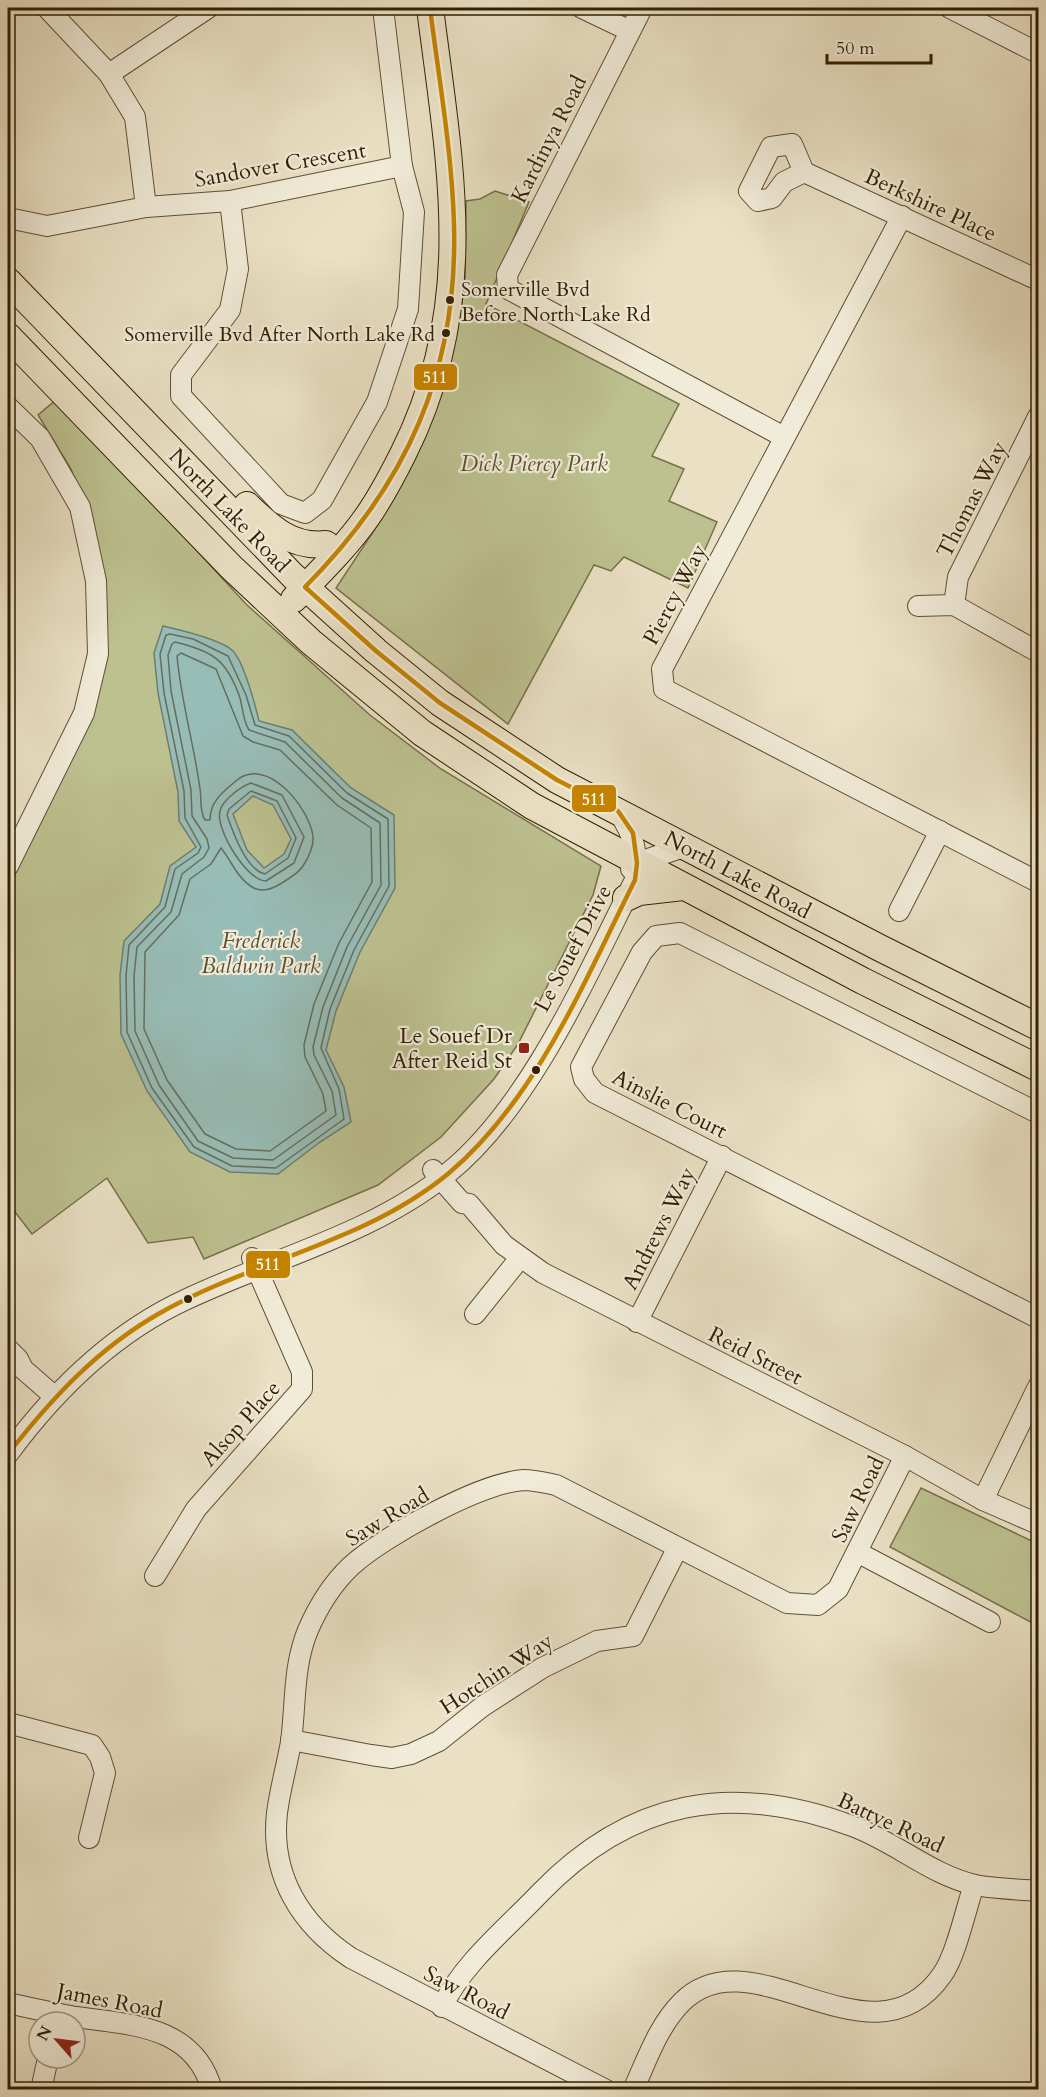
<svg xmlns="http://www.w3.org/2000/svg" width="1046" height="2097" font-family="Cardo,serif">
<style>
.green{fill:#bdc190;stroke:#787049;stroke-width:1.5}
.water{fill:#98bdb7;stroke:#6f7d6f;stroke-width:1.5;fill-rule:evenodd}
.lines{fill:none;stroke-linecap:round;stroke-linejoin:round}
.shore{stroke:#656e5c;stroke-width:1.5}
.minor-casing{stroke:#604f33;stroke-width:22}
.major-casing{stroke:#321e02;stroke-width:28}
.minor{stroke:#f1ecd9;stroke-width:20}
.major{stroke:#eae1c5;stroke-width:26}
.bus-1-casing{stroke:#f1ecd9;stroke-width:9}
.bus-1{stroke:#c68400;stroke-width:4.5}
.bus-dot{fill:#321e02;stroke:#f1ecd9;stroke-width:2}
.poi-dot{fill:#8f2418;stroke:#f1ecd9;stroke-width:2}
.labels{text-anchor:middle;stroke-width:4.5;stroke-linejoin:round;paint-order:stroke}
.bus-label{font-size:20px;fill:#321e02;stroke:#f1ecd9;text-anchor:start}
.street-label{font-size:22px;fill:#321e02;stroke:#f1ecd9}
.park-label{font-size:22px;font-style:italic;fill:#5c4f2d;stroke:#f1ecd9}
.poi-label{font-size:22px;fill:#321e02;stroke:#f1ecd9;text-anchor:end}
.line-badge{stroke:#f1ecd9;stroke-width:2}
.badge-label{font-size:16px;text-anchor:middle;font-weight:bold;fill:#fff}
</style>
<rect width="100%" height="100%" fill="#eae1c5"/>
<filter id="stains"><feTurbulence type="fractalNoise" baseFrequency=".00333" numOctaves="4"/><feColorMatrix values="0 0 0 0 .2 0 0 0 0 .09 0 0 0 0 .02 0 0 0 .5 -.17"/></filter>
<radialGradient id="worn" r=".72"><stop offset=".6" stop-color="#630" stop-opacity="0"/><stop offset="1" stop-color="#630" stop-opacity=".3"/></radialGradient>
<g class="green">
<polygon points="495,191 529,202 486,304 679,404 652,456 684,469 669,501 717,522 688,588 624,557 611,571 594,565 508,724 336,588 381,520 443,380 458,327 465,283 466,201 480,199"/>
<polygon points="57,399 246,604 370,715 441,769 601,866 593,895 518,1044 494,1079 441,1137 378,1185 204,1259 193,1237 148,1243 107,1178 32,1234 8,1203 8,878 23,850 105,657 94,526 71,469 38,415"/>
<polygon points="921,1488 1038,1544 1038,1626 890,1547"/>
</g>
<path class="water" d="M163 626C180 630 221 639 233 651 244 663 255 704 259 721L292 730 351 788 394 815 395 888 360 952 336 1011 326 1050 344 1087 351 1122 320 1142 278 1174 230 1172 190 1152 147 1091 121 1034 120 975 124 941 160 904 170 866 196 847 179 821 178 792 158 693 154 653ZM253 796 273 805 291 839 284 854 264 868 247 850 233 814Z"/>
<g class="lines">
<g class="shore">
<polygon points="170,634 193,639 228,656 246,695 255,725 289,736 347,793 388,819 389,886 354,950 330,1009 321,1048 339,1089 344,1119 276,1168 232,1166 194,1147 152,1088 127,1032 126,976 129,945 165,907 175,869 198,853 201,847 185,818 184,791 164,693 160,654 166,635"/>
<path d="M175 642C213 651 227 660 240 698 243 709 243 721 249 730L285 742 342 798 380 823 381 885 347 947 323 1007 313 1047 314 1055 332 1091 336 1115 273 1160 233 1158 198 1141 159 1085 135 1031 134 976 137 947 171 912 182 874 204 857 209 848 207 839 192 816 191 790 171 691 168 655 172 644Z"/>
<path d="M181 653 216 669 243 736 253 742 280 750 337 805 371 828 372 882 339 943 314 1004 304 1045 305 1057 323 1094 326 1111 270 1151 236 1149 205 1134 167 1080 144 1029 145 952 179 915 190 879 211 864 221 848C231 860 237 878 252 887 262 893 272 889 282 883 289 878 298 874 303 866 308 858 314 846 313 836 309 808 268 756 237 780 223 792 210 801 210 820H205C199 810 202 800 200 789 194 744 181 701 177 656Z"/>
<path d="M251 783 282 795 304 837 294 863 266 881C247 881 215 829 220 811 222 800 242 786 251 783Z"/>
<path d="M251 791 277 801 296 838 288 858 265 874C246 870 233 832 227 815L229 809Z"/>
</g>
<g class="minor-casing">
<g id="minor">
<polyline points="47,8 109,74 135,117 146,207"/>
<polyline points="582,8 630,31"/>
<polyline points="642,8 507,275 508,289 784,437"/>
<polyline points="950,8 1038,53"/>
<polyline points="109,74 208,8"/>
<polyline points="804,172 784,182 772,198 758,201 749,191 771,147 792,144 804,172 1038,280"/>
<polyline points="230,201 238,269 230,310 181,375 181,396 281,504 305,513 322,500 377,402 408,309 414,212 402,166"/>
<polyline points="902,216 662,669 664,689 1038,882"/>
<polyline points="8,218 47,226 146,207 230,201 402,166 383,8"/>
<polyline points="8,407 40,438 80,507 96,581 98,654 84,713 8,866"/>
<polyline points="954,605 958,577 1038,417"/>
<polyline points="918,606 954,605 1038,652"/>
<polyline points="631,869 637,863 686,846"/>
<polyline points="899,911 940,831"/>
<polyline points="1038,1113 680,933 656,936 642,952 581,1067 584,1079 595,1093 1038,1318"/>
<polyline points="433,1170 462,1203 469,1204 504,1245 543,1273 905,1456 983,1500 1038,1524"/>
<polyline points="475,1314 520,1258"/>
<polyline points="637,1322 722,1156"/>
<polyline points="8,1349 18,1359 23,1369 54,1396"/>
<path d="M8 1454C56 1389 113 1333 187 1299 274 1258 373 1234 448 1173 531 1106 587 974 635 880 638 850 634 836 618 811"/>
<polyline points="983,1500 1038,1387"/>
<polyline points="857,1552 990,1622"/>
<polyline points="155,1576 196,1509 302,1389 302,1372 252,1258"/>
<polyline points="8,1723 92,1745 100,1757 105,1773 89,1838"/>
<polyline points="291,1740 371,1755 392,1758 411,1754 439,1741 483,1706 542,1668 597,1641 633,1636 677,1549"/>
<path d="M8 2003C30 2008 53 2013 76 2017 131 2025 194 2025 212 2090"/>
<path d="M442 2007C463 1963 507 1928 540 1893 630 1800 731 1781 852 1826 894 1841 931 1875 975 1885 995 1889 1018 1889 1038 1891"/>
<polyline points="41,2090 48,2058"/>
<path d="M606 2090 351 1958C301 1925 270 1876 277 1813 280 1789 287 1765 291 1742 296 1703 293 1666 308 1630 318 1607 333 1583 351 1566 384 1536 480 1483 524 1480 534 1480 546 1483 556 1485L787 1603 818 1605 838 1589 905 1456"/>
<path d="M633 2090C647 2060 658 2026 682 2002 753 1931 872 2075 942 1975 956 1956 966 1908 974 1885"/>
</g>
</g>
<g class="major-casing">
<g id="major">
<polyline points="8,281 293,576 376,651 440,703 557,780 880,948 1038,1027"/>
<polyline points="8,336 231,567 311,642 422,733 532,806 863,981 1038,1068"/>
<path d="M247 505C270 527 291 548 326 544"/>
<path d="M294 599C319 573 346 547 367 517 381 497 392 476 403 454 479 303 450 167 430 8"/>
<polyline points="626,898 639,892 683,887"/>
</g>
</g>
<use href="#minor" class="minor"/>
<use href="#major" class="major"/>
<g class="bus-1-casing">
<path id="bus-1" d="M8 1454C51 1399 98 1348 160 1313 253 1260 365 1243 449 1173 537 1098 584 982 635 880L637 863 633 833 618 811 557 780 440 703 376 651 305 587C407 484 458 371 454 225 452 152 439 80 430 8"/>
</g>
<use href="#bus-1" class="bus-1"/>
</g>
<g class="bus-dot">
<circle cx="450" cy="300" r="5"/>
<circle cx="446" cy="333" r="5"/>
<circle cx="536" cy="1070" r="5"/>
<circle cx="188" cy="1299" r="5"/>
</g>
<rect class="poi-dot" x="518" y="1042" width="12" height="12" rx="3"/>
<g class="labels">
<g class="bus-label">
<text x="461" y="296">Somerville Bvd<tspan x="461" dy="25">Before North Lake Rd</tspan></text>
<text x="435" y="341" text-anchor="end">Somerville Bvd After North Lake Rd</text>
</g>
<g class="street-label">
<text transform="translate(548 139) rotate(-63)" y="8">Kardinya Road</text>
<text transform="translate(280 164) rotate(-10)" y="8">Sandover Crescent</text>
<text transform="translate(931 204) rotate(25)" y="8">Berkshire Place</text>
<text transform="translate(971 499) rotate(-63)" y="8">Thomas Way</text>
<text transform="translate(230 510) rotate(46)" y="8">North Lake Road</text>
<text transform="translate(674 594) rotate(-62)" y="8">Piercy Way</text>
<text transform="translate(738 874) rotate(28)" y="8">North Lake Road</text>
<text transform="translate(572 948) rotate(-62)" y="8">Le Souef Drive</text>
<text transform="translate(670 1103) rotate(27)" y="8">Ainslie Court</text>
<text transform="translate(658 1228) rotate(-63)" y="8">Andrews Way</text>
<text transform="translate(756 1355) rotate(27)" y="8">Reid Street</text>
<text transform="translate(240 1423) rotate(-48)" y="8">Alsop Place</text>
<text transform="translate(857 1499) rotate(-64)" y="8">Saw Road</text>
<text transform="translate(387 1516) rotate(-31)" y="8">Saw Road</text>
<text transform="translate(496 1673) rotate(-33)" y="8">Hotchin Way</text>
<text transform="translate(891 1822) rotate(25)" y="8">Battye Road</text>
<text transform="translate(467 1992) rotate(27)" y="8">Saw Road</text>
<text transform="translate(110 2000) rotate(11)" y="8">James Road</text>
</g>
<g class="park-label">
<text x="534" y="471">Dick Piercy Park</text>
<text x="261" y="948">Frederick<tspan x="261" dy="25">Baldwin Park</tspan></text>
</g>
<g class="poi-label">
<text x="512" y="1043">Le Souef Dr<tspan x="512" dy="25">After Reid St</tspan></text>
</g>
</g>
<g class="line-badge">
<rect x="413" y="363" width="45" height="28" rx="6" fill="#c68400"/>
<rect x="571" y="784" width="46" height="29" rx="6" fill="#c68400"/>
<rect x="245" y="1250" width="46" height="29" rx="6" fill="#c68400"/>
</g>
<g class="badge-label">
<text x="435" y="383">511</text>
<text x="594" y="805">511</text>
<text x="268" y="1270">511</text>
</g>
<rect width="1046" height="2097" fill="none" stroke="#eae1c5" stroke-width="30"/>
<rect x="9" y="9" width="1028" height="2079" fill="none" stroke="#321e02" stroke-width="3"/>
<rect x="15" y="15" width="1016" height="2067" fill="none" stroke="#321e02" stroke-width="1.5"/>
<g transform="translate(57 2040) rotate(298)"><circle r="28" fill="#f1ecd9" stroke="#a59a83" stroke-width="1.5"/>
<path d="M0-4.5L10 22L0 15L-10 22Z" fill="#8f2418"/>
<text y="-9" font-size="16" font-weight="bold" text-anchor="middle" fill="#321e02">N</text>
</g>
<path d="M827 54v9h104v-9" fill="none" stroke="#321e02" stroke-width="3"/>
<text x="836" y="54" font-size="18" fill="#321e02" stroke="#f1ecd9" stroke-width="4.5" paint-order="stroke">50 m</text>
<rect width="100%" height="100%" filter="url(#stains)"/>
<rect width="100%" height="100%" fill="url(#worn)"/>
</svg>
